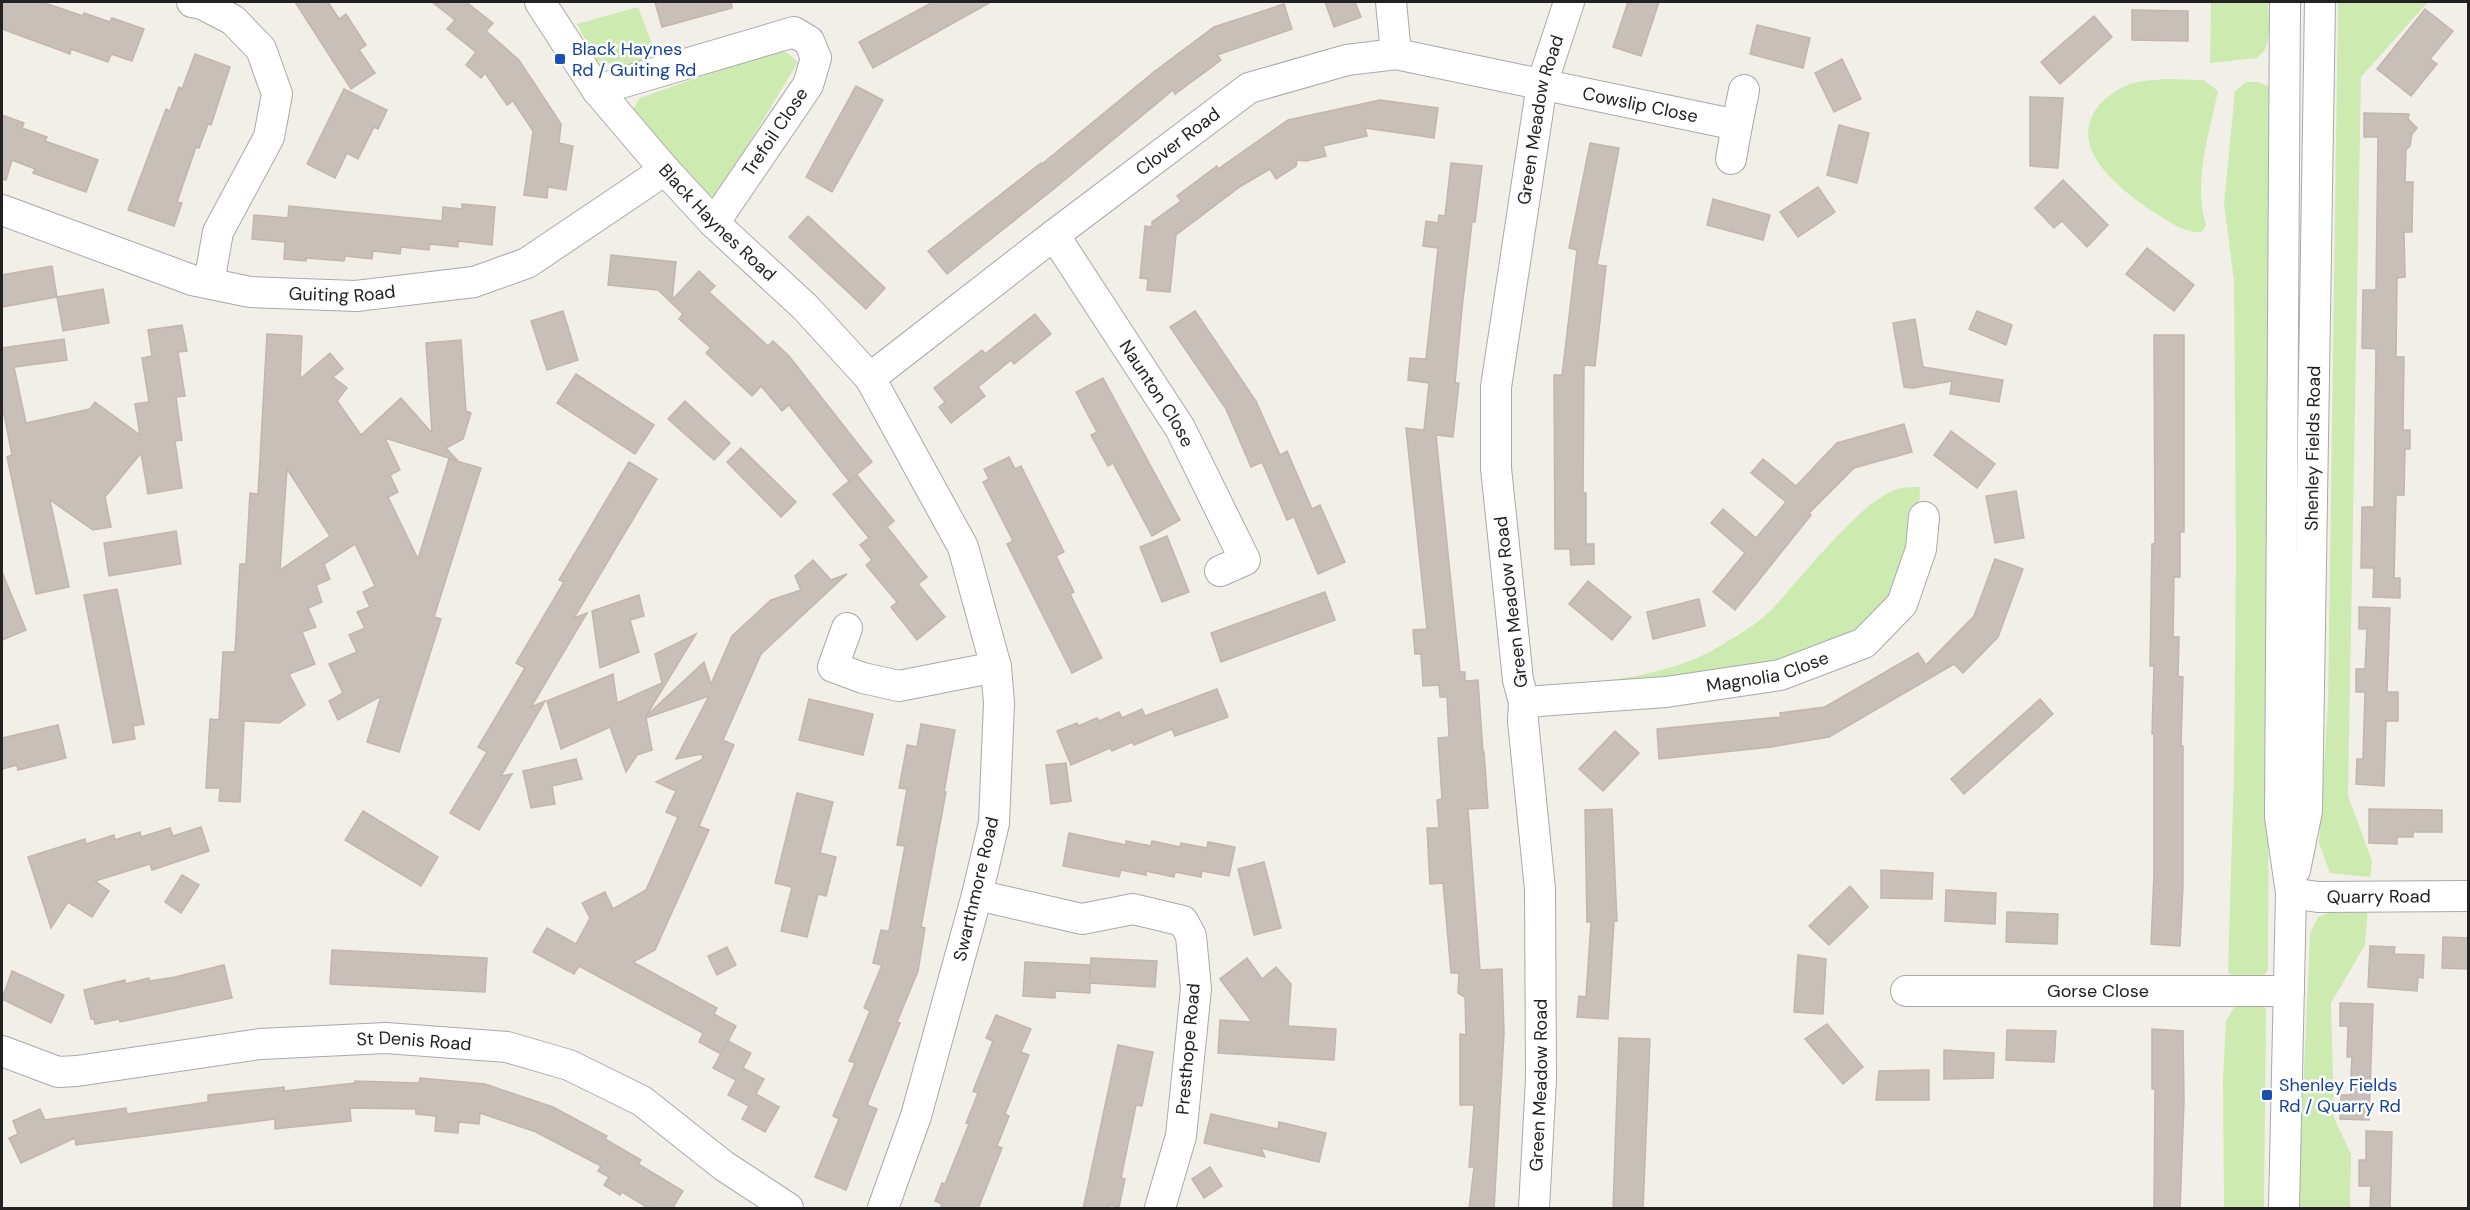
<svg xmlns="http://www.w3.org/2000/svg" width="2470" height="1210" font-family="'DM Sans',sans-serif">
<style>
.grass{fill:#cdebb0}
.building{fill:#c7bfb8;stroke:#c4b6ab;stroke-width:1.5;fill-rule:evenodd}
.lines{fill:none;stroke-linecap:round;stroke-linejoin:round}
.minor-casing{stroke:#a9a9a9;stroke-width:32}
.minor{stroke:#fff;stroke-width:30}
.transit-dot{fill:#1a4fb4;stroke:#fff;stroke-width:2}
.labels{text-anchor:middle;stroke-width:5;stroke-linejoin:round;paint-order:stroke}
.transit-label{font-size:18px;fill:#164399;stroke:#fff;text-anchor:start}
.street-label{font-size:18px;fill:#222;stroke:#fff}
</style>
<rect width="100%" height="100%" fill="#f2efe9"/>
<g class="grass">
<path d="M2211 2H2268C2268 19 2274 47 2257 58L2210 63Z"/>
<polygon points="2338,2 2428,2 2361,77 2348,796 2372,861 2370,877 2330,873 2319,843 2328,703"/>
<polygon points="638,7 656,54 631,67 596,61 577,24"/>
<polygon points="781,48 798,62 719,193 706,199 631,112 640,98"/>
<path d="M2166 79 2204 80 2218 91C2209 134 2193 182 2206 225L2202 232C2184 234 2167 220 2152 211 2121 190 2067 149 2097 108 2105 97 2117 89 2130 84 2141 80 2155 80 2166 79Z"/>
<polygon points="2246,82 2257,82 2271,87 2268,970 2261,979 2234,978 2228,972 2234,771 2236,554 2234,281 2224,203 2235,91"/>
<path d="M1920 487 1919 515 1896 600 1857 640 1777 671 1537 689C1598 681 1664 679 1718 647 1735 637 1756 625 1770 611 1800 581 1863 495 1902 488 1907 487 1914 487 1920 487Z"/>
<polygon points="2341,908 2368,908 2365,945 2331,1003 2334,1118 2351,1154 2350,1208 2298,1208 2310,933 2318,917"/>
<polygon points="2257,1004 2266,1008 2264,1208 2224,1208 2223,1078 2226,1021 2235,1006"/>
</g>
<g class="building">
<polygon points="2,2 42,2 83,16 84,13 110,22 112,18 144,29 132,61 111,54 108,62 71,49 70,54 2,29"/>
<polygon points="295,2 328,2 339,19 346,14 366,45 359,50 375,73 351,89"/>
<polygon points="432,2 466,2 493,23 486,31 519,60 561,124 559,143 573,146 566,190 548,187 547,198 524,195 533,131 513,101 507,105 485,73 481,78 466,65 476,52 447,29 455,20"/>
<polygon points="655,2 731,2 732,8 662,27"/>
<polygon points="933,2 991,2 873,68 859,42"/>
<polygon points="1325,2 1355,2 1361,17 1334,27"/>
<polygon points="1628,2 1659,2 1641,56 1613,47"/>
<polygon points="1284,4 1292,29 1217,55 1221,60 1175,94 1173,90 1055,188 947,274 928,251 1041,163 1042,164 1155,71 1214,27"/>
<polygon points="2425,9 2453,31 2430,59 2437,64 2411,96 2377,69"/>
<polygon points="2132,10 2188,11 2188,41 2132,40"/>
<polygon points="2094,16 2112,37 2060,84 2041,62"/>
<polygon points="1757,25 1810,38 1803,68 1750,54"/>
<polygon points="195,54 230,67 211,125 208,124 199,148 196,147 177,202 182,203 174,226 128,210 166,109 170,111 179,87 182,89"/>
<polygon points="1842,59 1861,99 1834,112 1815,73"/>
<polygon points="856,86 883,100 832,192 806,177"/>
<polygon points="344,89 387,110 378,129 374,127 358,159 347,153 335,178 307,164"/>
<polygon points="2030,97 2063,98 2058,168 2030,166"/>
<polygon points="1380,100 1438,108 1434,138 1365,128 1367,136 1323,146 1326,156 1306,161 1297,160 1296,166 1276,179 1270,169 1241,186 1176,235 1170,292 1147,290 1148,279 1140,278 1145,226 1152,227 1152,222 1181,201 1177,196 1217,166 1218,169 1288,120"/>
<polygon points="2364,113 2409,114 2408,119 2417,128 2412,134 2410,146 2406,150 2405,182 2413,182 2412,232 2404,232 2405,277 2397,278 2396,357 2404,357 2403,430 2410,430 2410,449 2405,449 2404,495 2396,495 2394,578 2400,578 2400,598 2373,597 2374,568 2361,568 2362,507 2374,507 2376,349 2362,348 2363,290 2376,290 2378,137 2364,137"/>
<polygon points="2,115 24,123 22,128 47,137 45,141 98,160 86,192 33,173 35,169 12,160 6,180 2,179"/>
<polygon points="1839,125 1869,133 1857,183 1827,175"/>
<polygon points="1590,143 1619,148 1597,265 1606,266 1595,366 1584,365 1583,493 1586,493 1586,544 1594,544 1594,564 1571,565 1570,549 1555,549 1554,375 1562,375 1577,250 1569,248"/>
<polygon points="1451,163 1482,166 1475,222 1472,222 1462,309 1455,383 1459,383 1453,437 1436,435 1460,672 1465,672 1465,681 1478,680 1483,752 1484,752 1488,808 1468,809 1480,970 1502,969 1504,1033 1494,1209 1469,1209 1474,1167 1469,1167 1474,1105 1460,1105 1460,1034 1466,1035 1465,997 1458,993 1459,973 1451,973 1443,883 1430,884 1427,828 1439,828 1437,800 1442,799 1438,738 1449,737 1447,697 1440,697 1439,685 1423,686 1421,654 1415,654 1413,630 1427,629 1406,428 1424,430 1429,383 1408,380 1410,358 1426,359 1438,248 1423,246 1426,221 1438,223 1439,215 1445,216"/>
<polygon points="2063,180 2108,225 2087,247 2062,221 2054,228 2035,208"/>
<polygon points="1818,187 1835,212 1798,237 1780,212"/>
<polygon points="1713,199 1770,215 1763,240 1707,225"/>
<polygon points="462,204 495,207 492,245 458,241 458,247 430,244 429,250 401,247 400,254 373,251 372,259 345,256 344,261 306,258 306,261 284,259 285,242 252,239 254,215 288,218 289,206 442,221 443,207 462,209"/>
<polygon points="808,216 885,288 866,309 789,237"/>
<polygon points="2147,248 2194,285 2174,311 2126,274"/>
<polygon points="611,255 676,262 672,300 699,271 715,286 709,292 768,346 773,341 789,356 872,462 849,481 789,405 782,411 761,386 752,396 706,353 711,348 679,319 683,314 658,290 608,285"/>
<polygon points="52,266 57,297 2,307 2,275"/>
<polygon points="103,289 109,323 63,331 57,297"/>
<polygon points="563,311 578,360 547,370 531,321"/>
<polygon points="1195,311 1256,401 1280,455 1287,451 1312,509 1320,505 1345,562 1318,574 1294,517 1287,520 1262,462 1251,467 1226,409 1170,327"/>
<polygon points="1977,311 2012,325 2006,345 1969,329"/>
<polygon points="1035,314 1051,334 1014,364 1011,360 978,387 985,396 951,423 939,407 945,402 934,388 982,350 985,354"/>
<polygon points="1915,319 1923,367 2003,380 1999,402 1950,394 1952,381 1913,388 1904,387 1893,323"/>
<polygon points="182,325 187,351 178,352 185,396 176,397 182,440 175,441 182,488 148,494 141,453 105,497 111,527 93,530 50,500 69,587 36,594 7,457 12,455 2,404 2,348 64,339 67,360 14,367 26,423 90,409 95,402 140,435 135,404 149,402 142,358 152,356 148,330"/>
<path d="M267 334 302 336 300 379 330 353 343 369 333 377 347 388 337 401 361 435 401 398 432 433 426 343 461 340 466 411 471 413 463 439 446 448 458 461 385 438 400 470 390 475 398 492 388 497 418 559 449 459 481 468 434 617 441 619 399 752 367 742 381 696 338 720 329 701 343 693 329 664 357 652 349 635 365 628 357 612 370 607 363 592 375 586 355 544 324 564 330 579 316 585 322 602 308 608 316 627 302 632 315 664 289 674 305 705 279 723 244 721 240 802 219 801 220 788H206L210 719 219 720 223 652H235L240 564H246L250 493 258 494ZM287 469 330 536 280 570Z"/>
<polygon points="2154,335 2184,335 2184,532 2180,532 2180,577 2174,577 2173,637 2179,637 2178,676 2183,677 2181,746 2183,746 2183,885 2180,946 2151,944 2154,874 2154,734 2152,734 2154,666 2150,666 2152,544 2155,544"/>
<polygon points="576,374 654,425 635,454 557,403"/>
<polygon points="1103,378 1180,520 1152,536 1113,463 1108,466 1091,435 1097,432 1076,392"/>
<polygon points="685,401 730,443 714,460 668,419"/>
<polygon points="1904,424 1912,452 1854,468 1809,513 1811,515 1735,610 1713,592 1745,553 1711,523 1723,509 1756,538 1786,502 1751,473 1763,459 1796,486 1837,443"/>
<polygon points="1951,431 1995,464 1977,488 1934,455"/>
<polygon points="741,448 796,502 781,517 727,462"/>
<polygon points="1009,457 1015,469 1021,466 1064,552 1056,556 1074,592 1070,594 1102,658 1072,673 1007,544 1013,541 983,482 989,479 984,469"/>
<polygon points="629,462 657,479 574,618 587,613 531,707 545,701 501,776 512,774 479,830 450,813 487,752 478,747 525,668 516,663 564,582 559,580"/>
<polygon points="857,475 894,521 887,527 927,577 918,584 945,617 917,640 891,607 897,602 866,565 872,560 860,545 869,538 833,494"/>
<polygon points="2016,491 2024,538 1995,543 1986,496"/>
<polygon points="176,531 181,564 109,576 104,543"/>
<polygon points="1167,536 1189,592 1162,602 1140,547"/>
<polygon points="1995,559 2023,569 1998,637 1963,673 1954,664 1829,737 1771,747 1659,759 1657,729 1781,717 1780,713 1825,707 1918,653 1926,665 1974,616"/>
<polygon points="813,560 831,580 847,574 761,654 723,740 734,745 699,826 709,830 655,950 633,962 717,1008 714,1014 736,1026 721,1054 699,1042 703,1033 579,966 574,974 533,952 547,928 576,944 590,918 582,903 605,892 613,909 646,890 678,817 666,812 676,791 656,782 703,759 702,754 676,759 709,696 646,718 652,750 637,755 626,772 610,727 561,749 547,701 613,674 617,703 662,683 655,654 696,634 646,716 704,662 711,684 732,636 771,600 801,590 795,576"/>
<polygon points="2,572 26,630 2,640"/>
<polygon points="1588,581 1631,617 1612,640 1569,604"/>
<polygon points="117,589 144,724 133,726 135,739 113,743 84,595"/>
<polygon points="1325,592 1335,620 1221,662 1211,633"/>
<polygon points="639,595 644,616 630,620 639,652 600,668 592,611"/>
<polygon points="1699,599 1705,626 1653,639 1647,612"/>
<polygon points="2359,607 2390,608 2387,692 2398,692 2398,721 2386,721 2384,786 2356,784 2357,759 2363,759 2365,692 2356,692 2356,669 2365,669 2367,629 2359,629"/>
<polygon points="1217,689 1228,717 1175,736 1172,729 1134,745 1132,742 1112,751 1110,748 1071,765 1057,731 1077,723 1078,726 1097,718 1099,721 1119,712 1122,718 1142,709 1145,716"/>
<polygon points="809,699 873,714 863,755 799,740"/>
<polygon points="2040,699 2053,714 1964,794 1951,779"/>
<polygon points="921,724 955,730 944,792 946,792 921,927 925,928 918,971 897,1022 900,1023 867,1105 877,1109 846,1190 815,1177 839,1119 833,1116 855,1063 849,1061 870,1011 864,1008 882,965 873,963 881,930 889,931 905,846 897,845 907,789 899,788 907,745 917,747"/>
<polygon points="58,725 66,758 18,770 17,765 2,769 2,738"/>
<polygon points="1615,731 1639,753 1603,791 1579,769"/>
<polygon points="576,759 582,779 552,786 555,804 531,808 523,771"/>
<polygon points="1066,763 1071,801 1051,804 1046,765"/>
<polygon points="797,793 833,802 820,853 836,857 826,896 818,894 807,937 781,931 792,887 775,883"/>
<polygon points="1612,809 1617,921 1614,921 1608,1019 1577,1017 1579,996 1586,997 1591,922 1587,922 1585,810"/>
<polygon points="2369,809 2442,810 2442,832 2413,832 2413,837 2397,837 2397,844 2369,843"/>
<polygon points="363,811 438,857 421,886 345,840"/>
<polygon points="201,827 209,851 152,870 150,864 95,881 109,891 92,917 68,902 51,928 28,857 85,839 86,844 114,835 115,840 140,832 141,837 170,828 173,836"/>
<polygon points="1069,833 1126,845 1126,841 1151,846 1152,841 1180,847 1181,843 1207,848 1208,842 1235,847 1229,876 1202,871 1201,877 1175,872 1174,877 1146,871 1146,875 1121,870 1119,877 1063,866"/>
<polygon points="1264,862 1281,928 1254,935 1238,869"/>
<polygon points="1881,870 1933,873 1932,899 1881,898"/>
<polygon points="182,875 199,885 181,913 165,902"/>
<polygon points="1850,886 1868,907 1829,945 1809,926"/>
<polygon points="1946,890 1996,893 1995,924 1945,921"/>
<polygon points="2007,912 2058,914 2057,944 2006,942"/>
<polygon points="2443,937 2469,938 2469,969 2442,968"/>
<polygon points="2370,946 2395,947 2394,954 2424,955 2423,978 2418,977 2417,991 2368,987"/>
<polygon points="727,947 736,965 717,975 708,956"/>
<polygon points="332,950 487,958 485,992 330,984"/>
<polygon points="1798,955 1826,959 1823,1014 1794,1012"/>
<polygon points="1091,958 1157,961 1155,987 1090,983 1090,993 1055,991 1055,998 1023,996 1025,962 1090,965 1090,980"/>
<polygon points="1247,958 1262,979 1276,967 1291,984 1288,1026 1336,1029 1334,1060 1218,1053 1220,1020 1252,1022 1220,979"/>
<polygon points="224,965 232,998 120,1022 119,1019 95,1024 94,1019 91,1019 84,990 125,980 125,984 149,978 149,981 175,977"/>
<polygon points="12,971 64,995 51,1023 2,999"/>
<polygon points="2340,1003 2373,1004 2369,1120 2340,1119 2341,1095 2350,1095 2352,1057 2347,1057 2348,1026 2340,1026"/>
<polygon points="996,1015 1031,1029 1021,1052 1029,1055 1005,1114 1009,1116 997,1146 1002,1148 978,1209 940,1209 942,1204 935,1201 942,1183 945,1184 969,1124 966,1123 978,1093 973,1091 993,1041 986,1038"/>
<polygon points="1827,1024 1863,1067 1843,1084 1805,1039"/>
<polygon points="2152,1029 2183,1031 2184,1101 2180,1209 2154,1209 2155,1089 2152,1089"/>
<polygon points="2007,1030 2056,1031 2054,1062 2006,1060"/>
<polygon points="1619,1038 1650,1039 1643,1209 1613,1209"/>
<polygon points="728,1041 751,1053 743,1068 764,1079 756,1094 779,1107 765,1132 742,1119 749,1106 728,1095 736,1080 713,1068"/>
<polygon points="1118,1045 1153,1052 1142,1106 1136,1105 1121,1178 1125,1179 1119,1207 1110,1205 1109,1209 1083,1209"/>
<polygon points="1944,1050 1994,1053 1993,1078 1944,1079"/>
<polygon points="1929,1070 1929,1100 1876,1100 1879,1071"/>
<polygon points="420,1078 485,1084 553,1107 607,1136 605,1139 641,1160 638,1164 683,1191 672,1209 650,1209 622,1192 620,1195 604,1185 609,1177 598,1171 601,1166 536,1132 480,1113 479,1124 459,1122 458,1133 435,1131 436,1116 416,1114 416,1109 350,1108 351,1121 275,1129 275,1119 76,1145 75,1138 21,1163 9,1138 18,1134 13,1121 40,1109 45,1120 126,1108 127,1114 208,1102 208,1095 284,1087 284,1091 355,1083 355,1081 419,1083"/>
<polygon points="1211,1114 1278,1129 1279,1122 1326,1133 1319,1162 1261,1148 1265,1157 1204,1143"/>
<polygon points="2366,1131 2392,1132 2390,1209 2370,1209 2371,1186 2359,1186 2359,1160 2366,1160"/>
<polygon points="1210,1167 1222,1186 1204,1198 1192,1179"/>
</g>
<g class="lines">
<g class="minor-casing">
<g id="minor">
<polyline points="192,2 202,4 233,20 261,49 277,94 269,137 218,232 209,283"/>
<path id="s1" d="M540 2 597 90 665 170 714 223 805 307 870 378 963 547 996 667 999 703 994 823 977 895 916 1116 883 1208"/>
<polyline points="1391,2 1396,54"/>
<polyline points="597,90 794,32 809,41 816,58 808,85 714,223"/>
<polyline points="1731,159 1737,125"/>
<path id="s2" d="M2 210 192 280 250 292 356 296 474 282 527 263 665 170"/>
<path id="s3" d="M1054 235 1180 428 1245 560 1220 571"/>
<path id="s4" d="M870 378 1054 235 1249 88 1347 60 1396 54 1737 125 1744 90"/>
<polyline points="847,628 833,667 863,678 899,686 996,667"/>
<path id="s5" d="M1524 702 1666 692 1780 675 1864 643 1902 604 1921 549 1924 517"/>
<path id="s6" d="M2295 870 2307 811 2320 2"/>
<path id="s7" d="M2291 893 2318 897 2468 896"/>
<polyline points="977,895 1082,919 1133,909 1183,921 1191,936 1196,989 1181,1136 1160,1208"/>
<path id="s8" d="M1906 991H2289"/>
<path id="s9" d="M2 1051 58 1072 77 1071 260 1044 386 1038 507 1047 569 1065 642 1101 724 1166 788 1208"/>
<path id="s10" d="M1534 1208 1541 1079 1540 889 1523 721 1524 702 1518 680 1496 468V387L1542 84 1569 2"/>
<polyline points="2284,1208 2291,893 2280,817 2285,2"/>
</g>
</g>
<use href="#minor" class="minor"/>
</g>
<g class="transit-dot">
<rect x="554" y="53" width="12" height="12" rx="3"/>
<rect x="2261" y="1089" width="12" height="12" rx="3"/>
</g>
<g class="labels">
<g class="transit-label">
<text x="572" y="55">Black Haynes<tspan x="572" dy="21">Rd / Guiting Rd</tspan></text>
<text x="2279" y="1091">Shenley Fields<tspan x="2279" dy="21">Rd / Quarry Rd</tspan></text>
</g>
<g class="street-label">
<text dy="6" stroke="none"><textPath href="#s4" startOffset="878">Cowslip Close</textPath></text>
<text dy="6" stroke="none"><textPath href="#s10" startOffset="1095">Green Meadow Road</textPath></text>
<text transform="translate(775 132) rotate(-56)" y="6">Trefoil Close</text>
<text dy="6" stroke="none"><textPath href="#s4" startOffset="388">Clover Road</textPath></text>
<text dy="6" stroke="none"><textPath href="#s1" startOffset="284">Black Haynes Road</textPath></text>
<text dy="6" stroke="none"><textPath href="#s2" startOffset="354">Guiting Road</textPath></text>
<text dy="6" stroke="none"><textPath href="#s3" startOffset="189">Naunton Close</textPath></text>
<text dy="6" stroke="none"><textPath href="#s6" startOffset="423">Shenley Fields Road</textPath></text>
<text transform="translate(1511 602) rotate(-97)" y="6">Green Meadow Road</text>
<text dy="6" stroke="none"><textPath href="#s5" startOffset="246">Magnolia Close</textPath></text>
<text transform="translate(976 889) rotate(-77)" y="6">Swarthmore Road</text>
<text dy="6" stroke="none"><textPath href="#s7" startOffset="88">Quarry Road</textPath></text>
<text dy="6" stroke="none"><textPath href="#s8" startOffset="192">Gorse Close</textPath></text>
<text dy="6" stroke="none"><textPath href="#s9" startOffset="418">St Denis Road</textPath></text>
<text transform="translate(1188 1049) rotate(-85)" y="6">Presthope Road</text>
<text dy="6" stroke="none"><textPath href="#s10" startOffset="123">Green Meadow Road</textPath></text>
</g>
</g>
<rect width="2470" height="1210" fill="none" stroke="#222222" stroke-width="6"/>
</svg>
